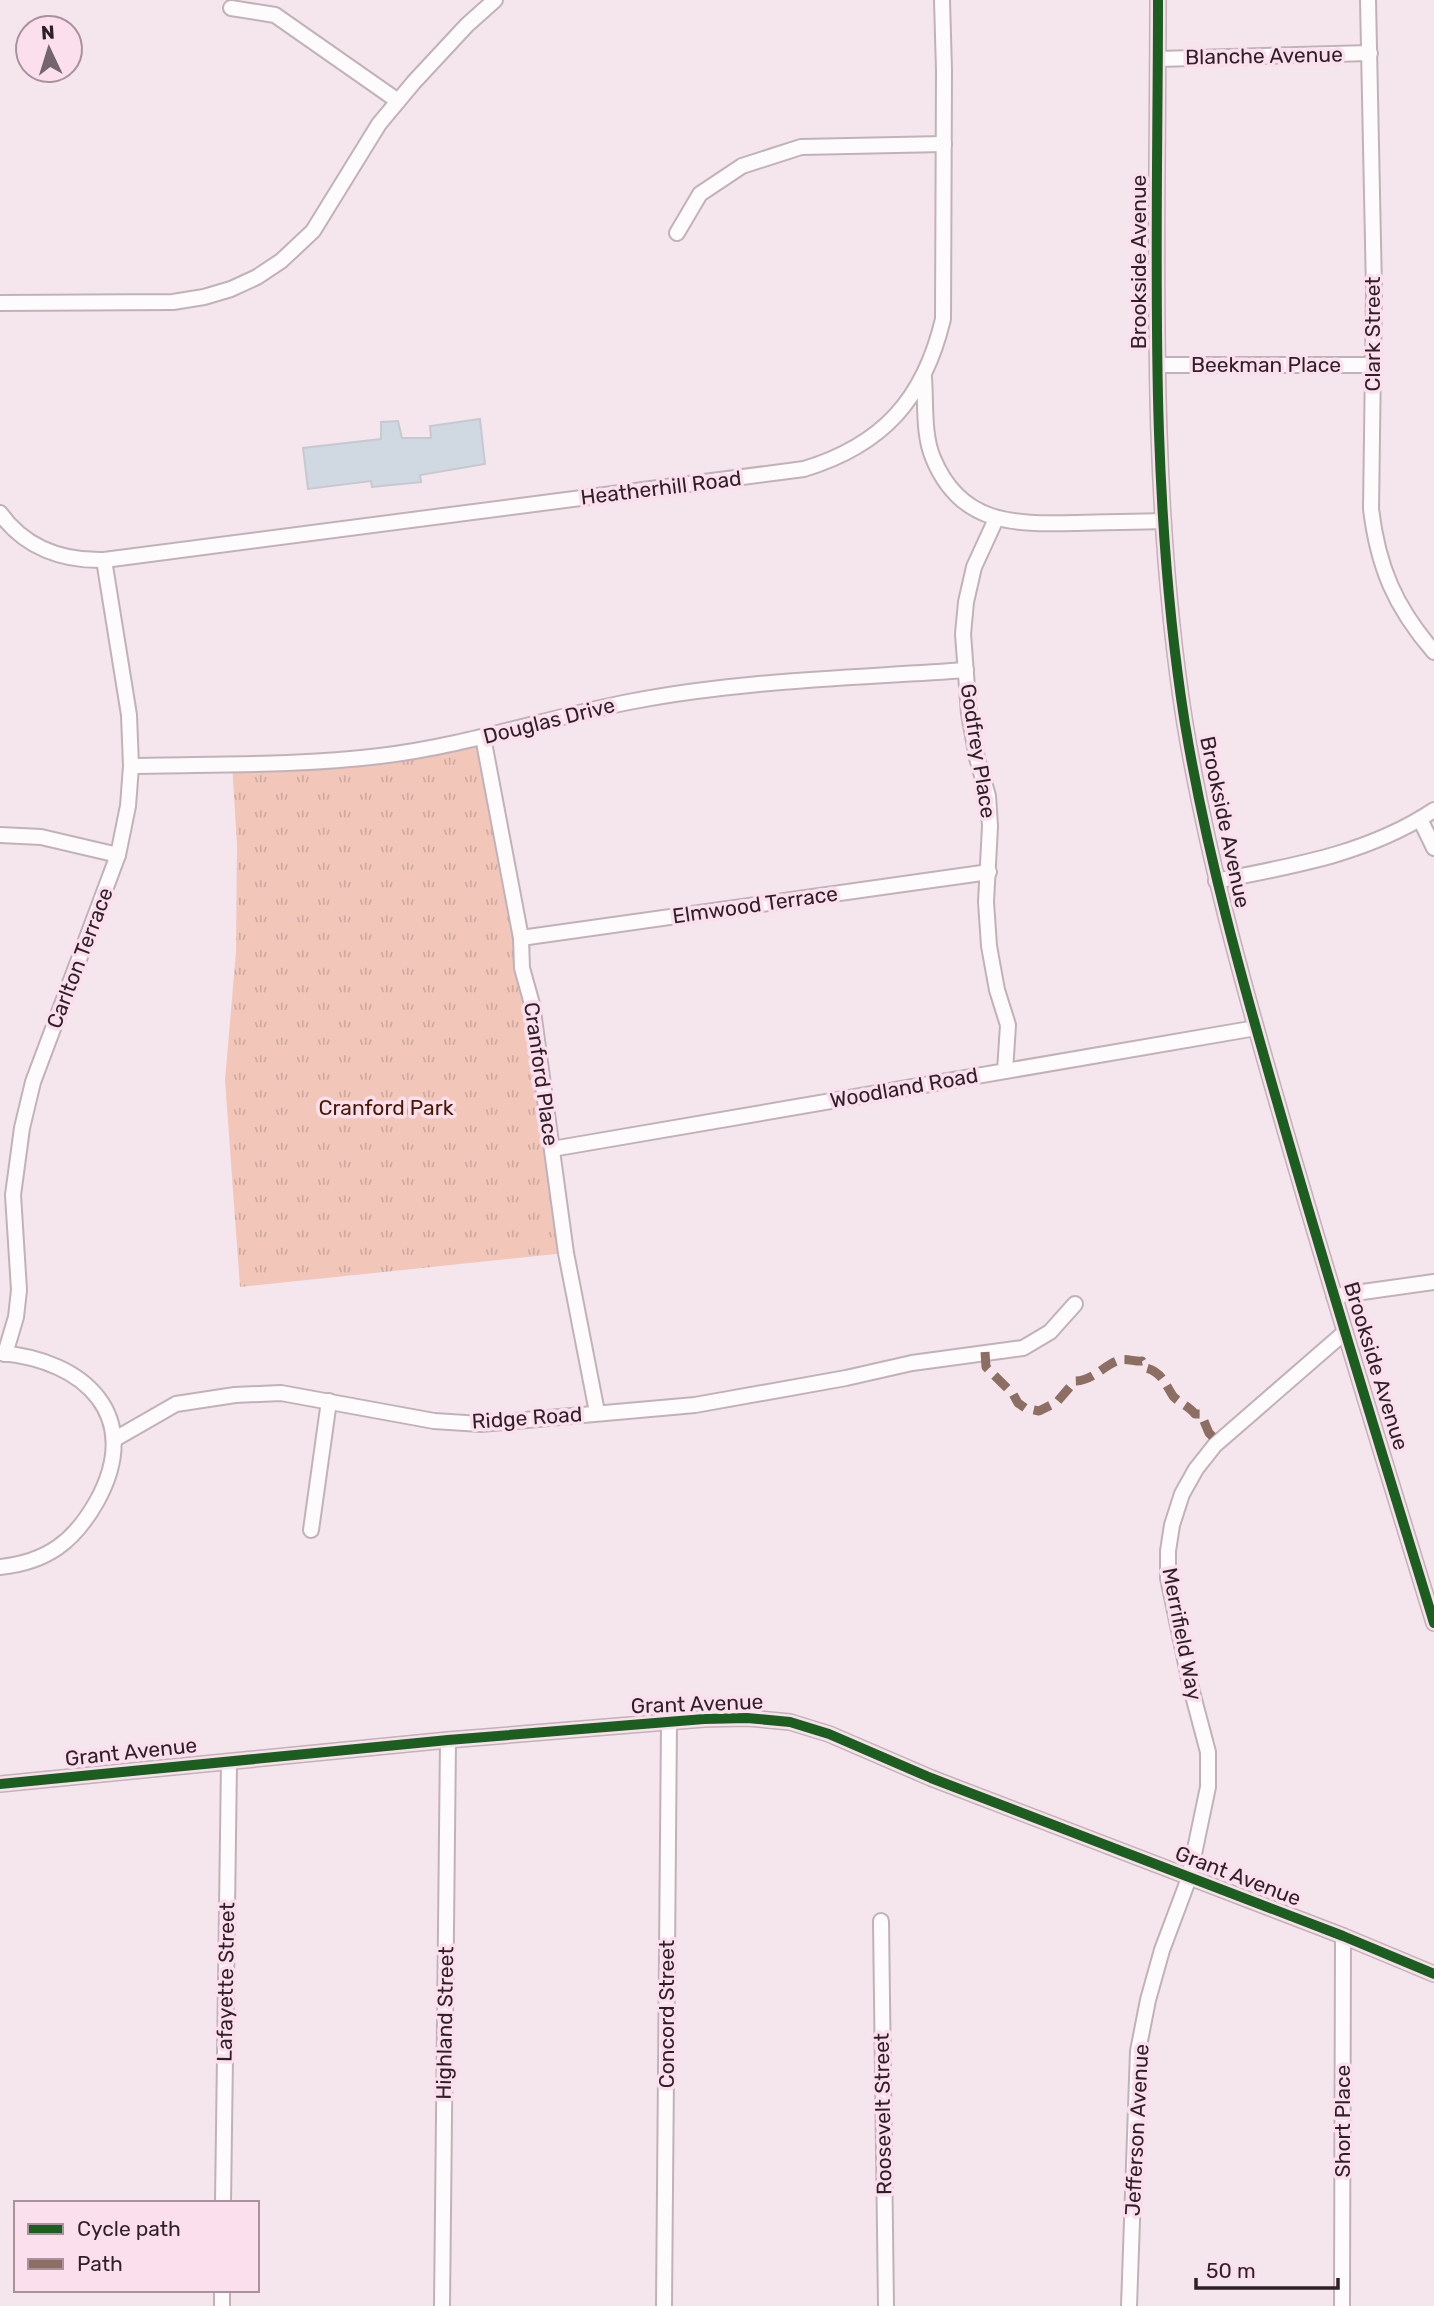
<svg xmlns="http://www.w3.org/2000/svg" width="1434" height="2306" font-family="Rubik,sans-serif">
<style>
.park{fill:url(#park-tufts)}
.building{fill:#d0d8e1;stroke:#c7c9d0;stroke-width:2}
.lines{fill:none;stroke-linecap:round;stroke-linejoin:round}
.street-casing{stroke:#c1b2b9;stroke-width:18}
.street{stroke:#fefbfc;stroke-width:14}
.quiet{stroke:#8d6e63;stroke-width:9;stroke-dasharray:18 9;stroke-linecap:butt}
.cycleway-casing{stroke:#fbdfed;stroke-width:15}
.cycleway{stroke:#1b5e20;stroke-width:10}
.labels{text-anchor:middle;stroke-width:7;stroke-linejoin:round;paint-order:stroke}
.street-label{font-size:21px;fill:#2f1f28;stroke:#fbdfed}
.park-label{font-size:21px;fill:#481800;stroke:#fbdfed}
</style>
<defs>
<pattern id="park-tufts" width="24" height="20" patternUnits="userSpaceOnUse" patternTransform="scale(1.75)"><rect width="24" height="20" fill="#f2c7ba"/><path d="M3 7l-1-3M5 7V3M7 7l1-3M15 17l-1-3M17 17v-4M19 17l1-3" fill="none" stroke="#d0aaa0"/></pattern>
</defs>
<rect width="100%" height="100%" fill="#f5e5ed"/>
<polygon class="park" points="483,737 566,1253 240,1287 225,1080 236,952 237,845 232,763 381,756"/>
<polygon class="building" points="480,419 485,464 420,475 421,482 372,487 371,481 308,489 303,448 381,439 381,422 398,421 402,438 431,438 430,426"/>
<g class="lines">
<g class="street-casing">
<g id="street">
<path d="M1158 0C1158 239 1147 487 1185 724 1207 856 1243 984 1280 1112 1329 1283 1382 1453 1434 1623"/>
<path d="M1368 0 1374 290 1371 509C1378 567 1395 607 1434 652"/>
<polyline points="231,8 275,15 398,101"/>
<polyline points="1158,59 1370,53"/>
<polyline points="677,233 700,194 742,166 801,147 944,144"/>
<polyline points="0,303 173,302 204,297 231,289 257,277 281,261 313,231 379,124 414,82 467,25 495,0"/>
<polyline points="1159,365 1374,365"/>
<path d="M924 378C926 404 923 434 933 458 961 526 1015 524 1077 523 1106 522 1134 522 1163 521"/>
<path d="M0 513C25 548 63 561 104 560L804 469C883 445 924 399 943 319L944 71 942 0"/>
<polyline points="996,519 974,567 966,602 963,634 969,714 977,758 988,796 990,826 986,902 989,946 997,990 1008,1025 1005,1071"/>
<polyline points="483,737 521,938 522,968 532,1004 566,1253 597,1412"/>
<path d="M131 766C214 764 298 766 380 756 466 746 549 717 634 701 743 680 856 678 966 670"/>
<polyline points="1420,819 1434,848"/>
<polyline points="0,835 41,837 118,855"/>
<path d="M1216 881C1292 866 1368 854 1434 810"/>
<polyline points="521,938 989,872"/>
<polyline points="552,1149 1256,1028"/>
<polyline points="1334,1296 1434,1282"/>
<path d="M0 1353C85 1360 144 1416 97 1501 74 1542 47 1562 0 1567"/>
<polyline points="5,1354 16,1317 19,1290 13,1195 22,1128 33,1082 118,855 128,806 131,766 129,715 104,560"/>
<polyline points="115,1439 176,1404 235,1395 281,1393 434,1421 481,1424 695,1405 846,1378 912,1363 1023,1348 1050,1332 1075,1304"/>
<polyline points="311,1530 329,1401"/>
<polyline points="0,1784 448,1740 704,1719 747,1718 790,1722 829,1734 931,1778 1343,1936 1434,1974"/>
<polyline points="881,1921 886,2306"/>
<polyline points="223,2203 229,1762"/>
<polyline points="222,2306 222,2290"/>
<polyline points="442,2306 448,1740"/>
<polyline points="664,2306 669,1722"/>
<polyline points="1129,2306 1138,2051 1148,2000 1162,1950 1189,1878 1208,1787 1208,1752 1191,1688 1168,1578 1168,1551 1172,1525 1182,1494 1196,1469 1215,1445 1345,1332"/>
<polyline points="1342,2306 1343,1936"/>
</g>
</g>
<use href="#street" class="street"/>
<path class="quiet" d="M985 1352 986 1367 1013 1394 1018 1403 1025 1408 1039 1411 1057 1402 1075 1381C1093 1381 1105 1364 1120 1360 1126 1358 1136 1362 1142 1361L1146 1368C1162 1372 1165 1384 1173 1396 1179 1403 1189 1406 1195 1414H1201L1209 1433 1218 1442"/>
<g class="cycleway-casing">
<g id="cycleway">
<path d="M1158 0C1158 239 1147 487 1185 724 1207 856 1243 984 1280 1112 1329 1283 1382 1453 1434 1623"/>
<polyline points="0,1784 448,1740 704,1719 747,1718 790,1722 829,1734 931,1778 1343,1936 1434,1974"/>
</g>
</g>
<use href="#cycleway" class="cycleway"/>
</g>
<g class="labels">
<g class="street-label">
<text transform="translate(1264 56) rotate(-1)" y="7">Blanche Avenue</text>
<text transform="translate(1139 262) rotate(-90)" y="7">Brookside Avenue</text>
<text transform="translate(1373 334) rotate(-90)" y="7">Clark Street</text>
<text x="1266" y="372">Beekman Place</text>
<text transform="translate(661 488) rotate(-7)" y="7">Heatherhill Road</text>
<text transform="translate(549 721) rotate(-14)" y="7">Douglas Drive</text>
<text transform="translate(978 751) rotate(81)" y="7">Godfrey Place</text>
<text transform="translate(1225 822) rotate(78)" y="7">Brookside Avenue</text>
<text transform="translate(755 905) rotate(-8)" y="7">Elmwood Terrace</text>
<text transform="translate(80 958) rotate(-69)" y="7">Carlton Terrace</text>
<text transform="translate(541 1074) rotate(82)" y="7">Cranford Place</text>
<text transform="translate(904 1088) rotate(-10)" y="7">Woodland Road</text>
<text transform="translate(1376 1366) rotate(73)" y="7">Brookside Avenue</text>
<text transform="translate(527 1418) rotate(-4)" y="7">Ridge Road</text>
<text transform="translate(1182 1634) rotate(79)" y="7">Merrifield Way</text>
<text transform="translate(697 1704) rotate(-2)" y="7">Grant Avenue</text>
<text transform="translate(131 1752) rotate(-6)" y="7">Grant Avenue</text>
<text transform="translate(1238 1876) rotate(21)" y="7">Grant Avenue</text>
<text transform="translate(226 1982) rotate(-89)" y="7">Lafayette Street</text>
<text transform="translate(667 2014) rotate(-90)" y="7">Concord Street</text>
<text transform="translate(445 2023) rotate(-89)" y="7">Highland Street</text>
<text transform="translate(883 2114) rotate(-91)" y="7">Roosevelt Street</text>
<text transform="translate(1343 2121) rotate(-90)" y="7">Short Place</text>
<text transform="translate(1137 2130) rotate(-87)" y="7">Jefferson Avenue</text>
</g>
<g class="park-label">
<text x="386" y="1115">Cranford Park</text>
</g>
</g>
<rect x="14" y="2201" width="245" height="91" fill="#fbdfed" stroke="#a9929e" stroke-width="2"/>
<rect x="28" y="2224" width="35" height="10" fill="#1b5e20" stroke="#a9929e" stroke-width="2"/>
<text x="77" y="2236" font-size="21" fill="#2f1f28">Cycle path</text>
<rect x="28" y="2259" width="35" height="10" fill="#8d6e63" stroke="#a9929e" stroke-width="2"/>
<text x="77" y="2271" font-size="21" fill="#2f1f28">Path</text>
<g transform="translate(49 49) rotate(356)"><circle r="33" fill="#fbdfed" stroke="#a9929e" stroke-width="2"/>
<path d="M0-5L12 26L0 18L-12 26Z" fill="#74646d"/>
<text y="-10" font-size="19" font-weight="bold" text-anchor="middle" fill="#2f1f28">N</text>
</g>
<path d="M1196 2278v10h142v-10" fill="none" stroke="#2f1f28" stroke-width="3.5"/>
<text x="1206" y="2278" font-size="21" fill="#2f1f28" stroke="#fbdfed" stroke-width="5" paint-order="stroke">50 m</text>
</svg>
